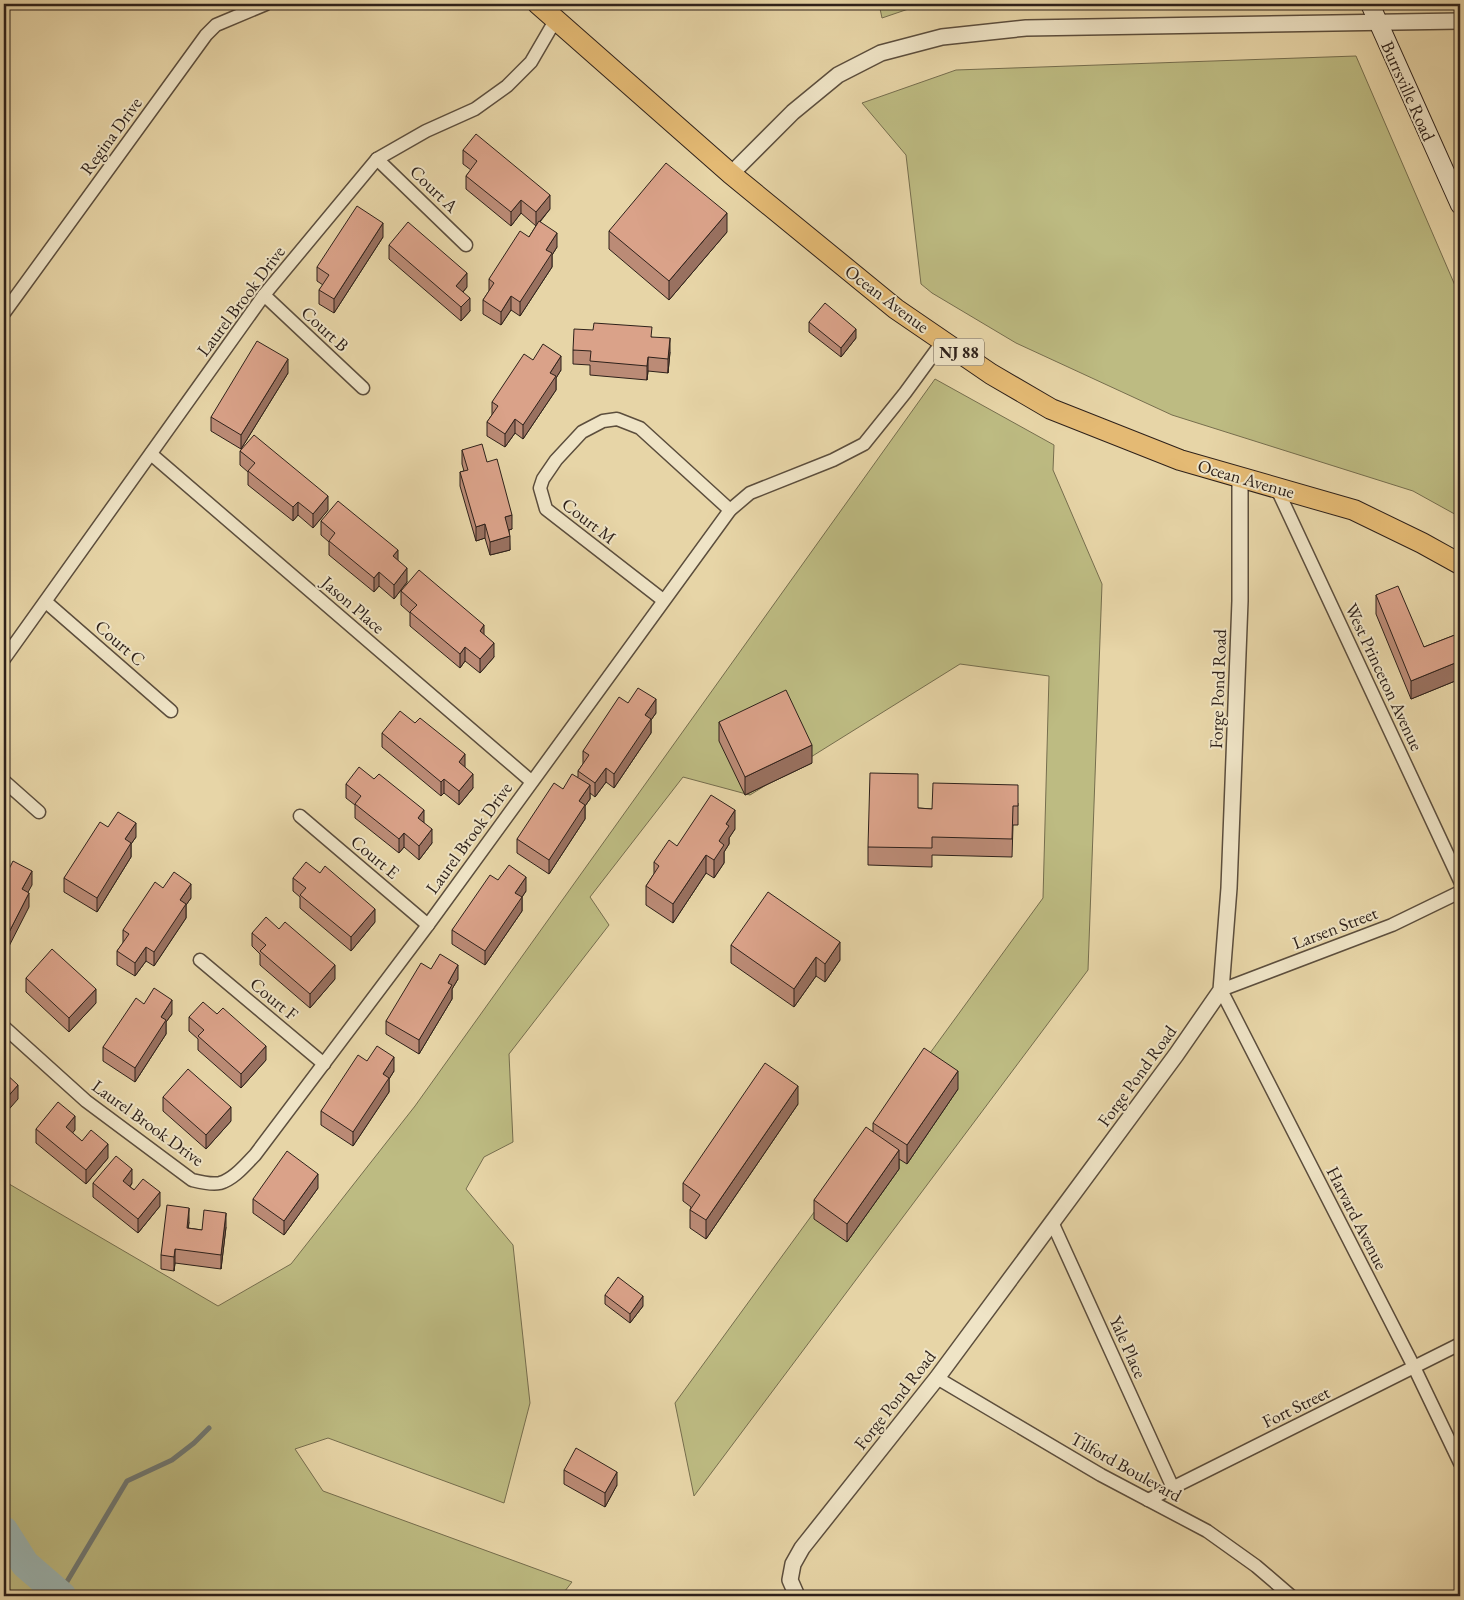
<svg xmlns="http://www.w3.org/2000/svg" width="1464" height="1600" font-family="'EB Garamond',serif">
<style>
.green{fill:#bdbb82;stroke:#766e4e}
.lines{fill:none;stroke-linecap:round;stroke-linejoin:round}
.stream{stroke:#707a76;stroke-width:5}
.river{stroke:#9cb6b3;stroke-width:29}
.minor-casing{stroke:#5c4e3d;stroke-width:15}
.tertiary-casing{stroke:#5c4e3d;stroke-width:18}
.secondary-casing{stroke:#2e211a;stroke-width:20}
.primary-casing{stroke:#2e211a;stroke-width:22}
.minor{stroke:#efe4c6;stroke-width:12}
.tertiary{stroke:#efe4c6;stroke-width:15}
.secondary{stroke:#efe4c6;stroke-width:18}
.primary{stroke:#e4ba74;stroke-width:20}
.wall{fill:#bb8b76;stroke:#2e211a}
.shaded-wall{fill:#997160;stroke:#2e211a}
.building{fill:#daa289;stroke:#2e211a}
.labels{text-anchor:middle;stroke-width:4;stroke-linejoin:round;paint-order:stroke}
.shield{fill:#efe4c6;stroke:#685c4e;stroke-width:1}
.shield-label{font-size:16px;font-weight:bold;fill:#2e211a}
.street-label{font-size:18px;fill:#2e211a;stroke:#efe4c6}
</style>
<rect width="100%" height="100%" fill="#e7d5a7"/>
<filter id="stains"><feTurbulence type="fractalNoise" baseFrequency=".004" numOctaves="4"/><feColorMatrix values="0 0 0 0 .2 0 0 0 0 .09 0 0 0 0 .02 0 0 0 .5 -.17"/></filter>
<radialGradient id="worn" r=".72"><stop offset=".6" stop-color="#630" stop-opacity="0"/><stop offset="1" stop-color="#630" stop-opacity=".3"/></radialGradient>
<g class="green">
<polygon points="879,4 923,4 882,18"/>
<polygon points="1356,56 1460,297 1460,517 1413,491 1172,415 1016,343 932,293 921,284 906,155 862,103 956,70"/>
<polygon points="935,379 1054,445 1053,470 1102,584 1088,970 694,1496 675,1403 1043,898 1049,676 960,664 750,795 683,777 590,897 609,925 509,1054 513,1142 484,1157 466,1189 513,1245 530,1403 504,1503 328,1438 295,1449 323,1491 572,1582 561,1596 4,1596 4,1181 218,1306 291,1264 415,1106"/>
</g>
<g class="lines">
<polyline class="stream" points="59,1595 127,1481 172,1460 194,1443 209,1428"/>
<polyline class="river" points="4,1531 25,1564 62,1596"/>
<g class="minor-casing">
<g id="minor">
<polyline points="377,159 466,245"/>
<polyline points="264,295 363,388"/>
<polyline points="4,313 206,35 216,25 266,4"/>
<polyline points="151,454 531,781"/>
<polyline points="1277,489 1460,881"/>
<polyline points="663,600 546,509 540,488 543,479 556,460 582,432 603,421 617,419 640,428 730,510"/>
<polyline points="46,602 171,711"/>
<polyline points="4,659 264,295 377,159 426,131 475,109 507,86 531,62 556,19"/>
<polyline points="4,781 39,812"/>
<polyline points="300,816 428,925"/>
<polyline points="1460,892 1392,925 1221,990 1414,1367 1460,1463"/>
<polyline points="200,960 324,1064"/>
<path d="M4 1027 86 1101 192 1180C200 1182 211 1185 220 1183 234 1179 245 1165 255 1155L428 925 730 510 750 493 833 460 864 444 905 393 943 341"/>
<polyline points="1052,1222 1173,1488"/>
<polyline points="937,1378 1101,1475 1207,1531 1256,1566 1291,1596"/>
<polyline points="1148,1500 1460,1344"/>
</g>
</g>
<g class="tertiary-casing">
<g id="tertiary">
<polyline points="731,174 793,112 838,75 881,53 942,37 1026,28 1460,21"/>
<polyline points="797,1596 790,1580 793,1564 802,1548 937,1378 1176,1055 1221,990 1229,888 1240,601 1240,478"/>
</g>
</g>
<g class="secondary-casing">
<polyline id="secondary" points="1370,4 1460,205"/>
</g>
<g class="primary-casing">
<polyline id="primary" points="538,4 731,174 896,309 991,374 1051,409 1180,460 1354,510 1422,543 1460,564"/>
</g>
<use href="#minor" class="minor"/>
<use href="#tertiary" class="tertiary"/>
<use href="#secondary" class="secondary"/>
<use href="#primary" class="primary"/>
</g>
<g class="wall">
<polygon points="463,150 550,209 540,222 557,247 552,255 552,267 520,316 511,310 501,325 483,314 483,300 489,291 489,279 529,237 536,226 521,213 511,226 466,189 466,176 471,170 463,164"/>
<polygon points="609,231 727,232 669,300 609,249"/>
<polygon points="383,237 334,313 319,304 319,290 323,285 317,281 317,267"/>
<polygon points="389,245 467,287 463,292 470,311 461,321 389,259"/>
<polygon points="809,322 856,338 841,357 809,332"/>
<polygon points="652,337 670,352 668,373 648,371 647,380 590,375 590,365 573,364 573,350"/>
<polygon points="533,360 561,370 556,378 556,390 523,439 515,433 505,447 487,436 487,422 492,415 492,402"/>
<polygon points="288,373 241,449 211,431 211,417"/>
<polygon points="462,450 487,462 512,529 509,530 510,550 490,555 485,538 476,541 460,486 460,472 464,471 462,464"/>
<polygon points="240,451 328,510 313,528 298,515 293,521 248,485 248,472 240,465"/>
<polygon points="321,521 398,560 407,582 394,599 379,586 374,592 329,555 329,542 321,535"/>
<polygon points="401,591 484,635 494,657 480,673 465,661 460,668 410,626 410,613 401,605"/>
<polygon points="1376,595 1424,647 1460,633 1460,679 1411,699 1376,614"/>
<polygon points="628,703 656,713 651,720 651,733 614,788 606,782 595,797 590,793 590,799 585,806 585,819 549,874 517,853 517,839 563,789 578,777 578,771 583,764 583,751"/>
<polygon points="719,722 812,763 745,795 719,741"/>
<polygon points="382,733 465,767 473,788 459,805 444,793 441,796 382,747"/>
<polygon points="346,784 424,823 432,843 419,860 404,847 399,853 355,818 355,805 346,798"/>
<polygon points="1018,803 1018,825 1013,825 1012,857 932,855 932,867 868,865 868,847 918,808 932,809"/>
<polygon points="108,827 136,837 131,844 131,857 97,912 64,892 64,878"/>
<polygon points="735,829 729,838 729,844 724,852 724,863 714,878 706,873 673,923 646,905 646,886 654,874 654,862 677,846"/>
<polygon points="293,878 375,922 351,951 300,908 300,897 293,891"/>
<polygon points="498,880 526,891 522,897 522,911 485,965 452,944 452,930"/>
<polygon points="163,888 191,898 186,905 186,918 154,966 146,961 135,976 117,965 117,951 123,943 123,930"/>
<polygon points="279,929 335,979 310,1008 260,965 260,954 252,946 252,933"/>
<polygon points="731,945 840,960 825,982 816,976 794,1007 731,963"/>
<polygon points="431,969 458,979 452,989 452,999 419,1054 386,1034 386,1021"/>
<polygon points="26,978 96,1003 69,1032 26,992"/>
<polygon points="144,1004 172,1014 166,1022 166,1034 135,1082 103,1061 103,1047"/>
<polygon points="217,1014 266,1060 241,1088 198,1050 198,1039 189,1031 189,1017"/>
<polygon points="367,1061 394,1071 389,1079 389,1092 353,1146 321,1125 321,1111"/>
<polygon points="958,1089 907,1164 899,1159 899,1169 847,1242 814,1219 814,1200 873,1132 873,1123"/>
<polygon points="163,1097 231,1121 206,1149 163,1111"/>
<polygon points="798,1104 706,1239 690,1228 690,1210 691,1207 683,1201 683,1183"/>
<polygon points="36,1129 75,1130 72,1133 82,1141 108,1158 86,1184 36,1143"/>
<polygon points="93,1183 132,1183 130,1187 160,1206 138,1233 93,1197"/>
<polygon points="318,1188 284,1235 253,1213 253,1199"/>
<polygon points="189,1222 188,1228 202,1230 226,1227 221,1269 175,1263 174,1271 161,1269 161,1255"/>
<polygon points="605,1295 643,1306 630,1323 605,1304"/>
<polygon points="564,1470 617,1485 605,1507 564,1484"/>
</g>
<g class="shaded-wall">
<polygon points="550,195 550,209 536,226 536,212"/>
<polygon points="521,200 521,213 511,226 511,212"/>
<polygon points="727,213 727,232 669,300 669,281"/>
<polygon points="383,223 383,237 334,313 334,299"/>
<polygon points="557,233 557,247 552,255 552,267 520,316 520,302 546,250"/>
<polygon points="467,273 467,287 456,300 456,286"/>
<polygon points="511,296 511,310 501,325 501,312"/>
<polygon points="470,298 470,311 461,321 461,307"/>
<polygon points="856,329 856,338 841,357 841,348"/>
<polygon points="670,338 670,352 668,373 668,359"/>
<polygon points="561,356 561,370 556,378 556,390 523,439 523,425 550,373"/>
<polygon points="648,357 648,371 647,380 647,366"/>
<polygon points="288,359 288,373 241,449 241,435"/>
<polygon points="515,419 515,433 505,447 505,434"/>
<polygon points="328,496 328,510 313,528 313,514"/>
<polygon points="298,502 298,515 293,521 293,507"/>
<polygon points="512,515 512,529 505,531 505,517"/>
<polygon points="485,524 485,538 476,541 476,527"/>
<polygon points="510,536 510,550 490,555 490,542"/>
<polygon points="398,550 398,564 393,556"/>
<polygon points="407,568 407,582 394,599 394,585"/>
<polygon points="379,572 379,586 374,592 374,578"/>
<polygon points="484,625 484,639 480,631"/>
<polygon points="494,643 494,657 480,673 480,659"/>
<polygon points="465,647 465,661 460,668 460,654"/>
<polygon points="1460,661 1460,679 1411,699 1411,681"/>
<polygon points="656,699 656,713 651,720 651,733 614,788 614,774 645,715"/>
<polygon points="812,745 812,763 745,795 745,777"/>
<polygon points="465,754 465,768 459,762"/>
<polygon points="606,768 606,782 595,797 595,783"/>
<polygon points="473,774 473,788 459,805 459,791"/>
<polygon points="444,779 444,793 441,796 441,782"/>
<polygon points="590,785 590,799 585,806 585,819 549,874 549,860 579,801"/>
<polygon points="424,810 424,824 418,818"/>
<polygon points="735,810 735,829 729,838 729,844 724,852 724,863 714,878 714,860 719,841 726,824"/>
<polygon points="136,823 136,837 131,844 131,857 97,912 97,898 125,839"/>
<polygon points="432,829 432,843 419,860 419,846"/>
<polygon points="404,833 404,847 399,853 399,839"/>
<polygon points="706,855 706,873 673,923 673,904"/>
<polygon points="32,871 32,885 22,903 22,889"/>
<polygon points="526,877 526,891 522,897 522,911 485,965 485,951 515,893"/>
<polygon points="191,884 191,898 186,905 186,918 154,966 154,952 180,900"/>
<polygon points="29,893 29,907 4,956 4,942"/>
<polygon points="375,909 375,922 351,951 351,937"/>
<polygon points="840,942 840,960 825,982 825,964"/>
<polygon points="146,947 146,961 135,976 135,963"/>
<polygon points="816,957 816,976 794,1007 794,989"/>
<polygon points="335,965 335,979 310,1008 310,994"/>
<polygon points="458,965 458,979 452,989 452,999 419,1054 419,1040 448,983"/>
<polygon points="96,989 96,1003 69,1032 69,1018"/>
<polygon points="172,1000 172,1014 166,1022 166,1034 135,1082 135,1068 161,1017"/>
<polygon points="266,1046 266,1060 241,1088 241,1074"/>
<polygon points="394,1057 394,1071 389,1079 389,1092 353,1146 353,1132 383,1074"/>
<polygon points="958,1071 958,1089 907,1164 907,1145"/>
<polygon points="18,1085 18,1099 4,1115 4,1101"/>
<polygon points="798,1086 798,1104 706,1239 706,1220"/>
<polygon points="231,1107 231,1121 206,1149 206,1135"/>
<polygon points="75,1116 75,1130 66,1141 66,1127"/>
<polygon points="108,1144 108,1158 86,1184 86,1170"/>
<polygon points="899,1150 899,1169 847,1242 847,1224"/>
<polygon points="132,1169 132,1183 123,1195 123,1181"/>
<polygon points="318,1174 318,1188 284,1235 284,1221"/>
<polygon points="160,1192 160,1206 138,1233 138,1219"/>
<polygon points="189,1208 189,1222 187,1242 187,1228"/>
<polygon points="226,1213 226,1227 221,1269 221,1255"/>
<polygon points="175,1249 175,1263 174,1271 174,1257"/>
<polygon points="643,1296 643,1306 630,1323 630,1314"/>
<polygon points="617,1472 617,1485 605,1507 605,1493"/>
</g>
<g class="building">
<polygon points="476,134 550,195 536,212 521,200 511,212 466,176 477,161 463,150"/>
<polygon points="666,163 727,213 669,281 609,231"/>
<polygon points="357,206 383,223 334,299 319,290 329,275 317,267"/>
<polygon points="539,221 557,233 546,250 552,253 520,302 511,296 501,312 483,300 494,283 489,279 520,231 529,237"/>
<polygon points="408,222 467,273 456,286 470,298 461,307 389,245"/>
<polygon points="825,303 856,329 841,348 809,322"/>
<polygon points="594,323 652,327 651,337 670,338 668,359 648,357 647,366 590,361 591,351 573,350 574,329 593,330"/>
<polygon points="257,341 288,359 241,435 211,417"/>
<polygon points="543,344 561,356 550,373 556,376 523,425 515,419 505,434 487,422 498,406 492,402 524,354 533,360"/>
<polygon points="254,435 328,496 313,514 298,502 293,507 248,471 255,463 240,451"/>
<polygon points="482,444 487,462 497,459 512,515 505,517 510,536 490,542 485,524 476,527 460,472 468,470 462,450"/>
<polygon points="338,501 398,550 393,556 407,568 394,585 379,572 374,578 329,541 335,533 321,521"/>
<polygon points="419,570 484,625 480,631 494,643 480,659 465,647 460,654 410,612 417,605 401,591"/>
<polygon points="1398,586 1424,647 1460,633 1460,661 1411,681 1376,595"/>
<polygon points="638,688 656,699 645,715 651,719 614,774 606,768 595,783 578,771 589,755 583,751 619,697 628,703"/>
<polygon points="786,690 812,745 745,777 719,722"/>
<polygon points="400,711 415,723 420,718 465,754 459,762 473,774 459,791 444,779 441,782 382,733"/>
<polygon points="359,767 374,779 379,774 424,810 418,818 432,829 419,846 404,833 399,839 355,804 361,796 346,784"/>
<polygon points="870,773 918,774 918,808 932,809 933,783 1018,785 1018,806 1013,806 1012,839 932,837 932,848 868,847"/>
<polygon points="572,774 590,785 579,801 585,805 549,860 517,839 554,783 563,789"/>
<polygon points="711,795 735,810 726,824 729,826 719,841 724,845 714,860 706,855 673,904 646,886 659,866 654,862 669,840 677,846"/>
<polygon points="118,812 136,823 125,839 131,843 97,898 64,878 100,822 108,827"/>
<polygon points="13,861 32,871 22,889 29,893 4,942 4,879"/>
<polygon points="306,862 320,873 325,866 375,909 351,937 300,895 306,888 293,878"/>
<polygon points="509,865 526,877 515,893 522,897 485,951 452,930 490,875 498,880"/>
<polygon points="174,872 191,884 180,900 186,904 154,952 146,947 135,963 117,951 129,934 123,930 155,882 163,888"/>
<polygon points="768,892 840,942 825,964 816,957 794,989 731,945"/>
<polygon points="266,917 279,929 285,922 335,965 310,994 260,951 266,945 252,933"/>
<polygon points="52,949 96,989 69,1018 26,978"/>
<polygon points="440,954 458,965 448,983 452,985 419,1040 386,1021 421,963 431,969"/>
<polygon points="154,988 172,1000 161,1017 166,1020 135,1068 103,1047 136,998 144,1004"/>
<polygon points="203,1002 217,1014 223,1008 266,1046 241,1074 198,1036 204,1030 189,1017"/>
<polygon points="377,1046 394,1057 383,1074 389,1078 353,1132 321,1111 358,1055 367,1061"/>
<polygon points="924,1048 958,1071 907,1145 873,1123"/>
<polygon points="765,1063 798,1086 706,1220 690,1210 700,1195 683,1183"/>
<polygon points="188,1069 231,1107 206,1135 163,1097"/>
<polygon points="4,1072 18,1085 4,1101"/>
<polygon points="58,1102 75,1116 66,1127 82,1141 91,1130 108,1144 86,1170 36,1129"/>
<polygon points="866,1127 899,1150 847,1224 814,1200"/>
<polygon points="287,1151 318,1174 284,1221 253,1199"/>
<polygon points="116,1156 132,1169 123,1181 134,1190 143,1179 160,1192 138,1219 93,1183"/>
<polygon points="167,1205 189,1208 187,1228 202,1230 204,1210 226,1213 221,1255 175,1249 174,1257 161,1255"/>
<polygon points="618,1277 643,1296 630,1314 605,1295"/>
<polygon points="576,1448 617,1472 605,1493 564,1470"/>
</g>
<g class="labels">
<rect class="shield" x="934" y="338.5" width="50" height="27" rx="4"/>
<g class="shield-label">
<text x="959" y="358">NJ 88</text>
</g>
<g class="street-label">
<text transform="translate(1408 91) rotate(66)" y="6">Burrsville Road</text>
<text transform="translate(111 136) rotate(-54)" y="6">Regina Drive</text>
<text transform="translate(434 189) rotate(44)" y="6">Court A</text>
<text transform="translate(887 299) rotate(37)" y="6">Ocean Avenue</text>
<text transform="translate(241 301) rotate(-53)" y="6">Laurel Brook Drive</text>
<text transform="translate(325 329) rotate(43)" y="6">Court B</text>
<text transform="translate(1246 479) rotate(16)" y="6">Ocean Avenue</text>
<text transform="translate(589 521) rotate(38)" y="6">Court M</text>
<text transform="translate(353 605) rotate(41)" y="6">Jason Place</text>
<text transform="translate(120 643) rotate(41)" y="6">Court C</text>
<text transform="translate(1384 677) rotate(65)" y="6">West Princeton Avenue</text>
<text transform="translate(1218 689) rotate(-88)" y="6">Forge Pond Road</text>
<text transform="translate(469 838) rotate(-54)" y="6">Laurel Brook Drive</text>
<text transform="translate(375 857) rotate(40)" y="6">Court E</text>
<text transform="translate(1335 928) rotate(-21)" y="6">Larsen Street</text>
<text transform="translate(274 999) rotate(40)" y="6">Court F</text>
<text transform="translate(1137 1076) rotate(-54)" y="6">Forge Pond Road</text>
<text transform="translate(148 1123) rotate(36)" y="6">Laurel Brook Drive</text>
<text transform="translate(1357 1218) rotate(63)" y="6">Harvard Avenue</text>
<text transform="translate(1128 1347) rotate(66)" y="6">Yale Place</text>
<text transform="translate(895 1400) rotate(-52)" y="6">Forge Pond Road</text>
<text transform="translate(1296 1407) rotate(-26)" y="6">Fort Street</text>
<text transform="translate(1126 1467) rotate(29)" y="6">Tilford Boulevard</text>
</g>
</g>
<rect width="1464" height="1600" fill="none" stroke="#e7d5a7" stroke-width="20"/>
<rect x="5" y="5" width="1454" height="1590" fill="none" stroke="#2e211a" stroke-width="2.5"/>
<rect x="10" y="10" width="1444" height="1580" fill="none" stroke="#2e211a"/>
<rect width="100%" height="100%" filter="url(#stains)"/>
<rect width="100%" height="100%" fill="url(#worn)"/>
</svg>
